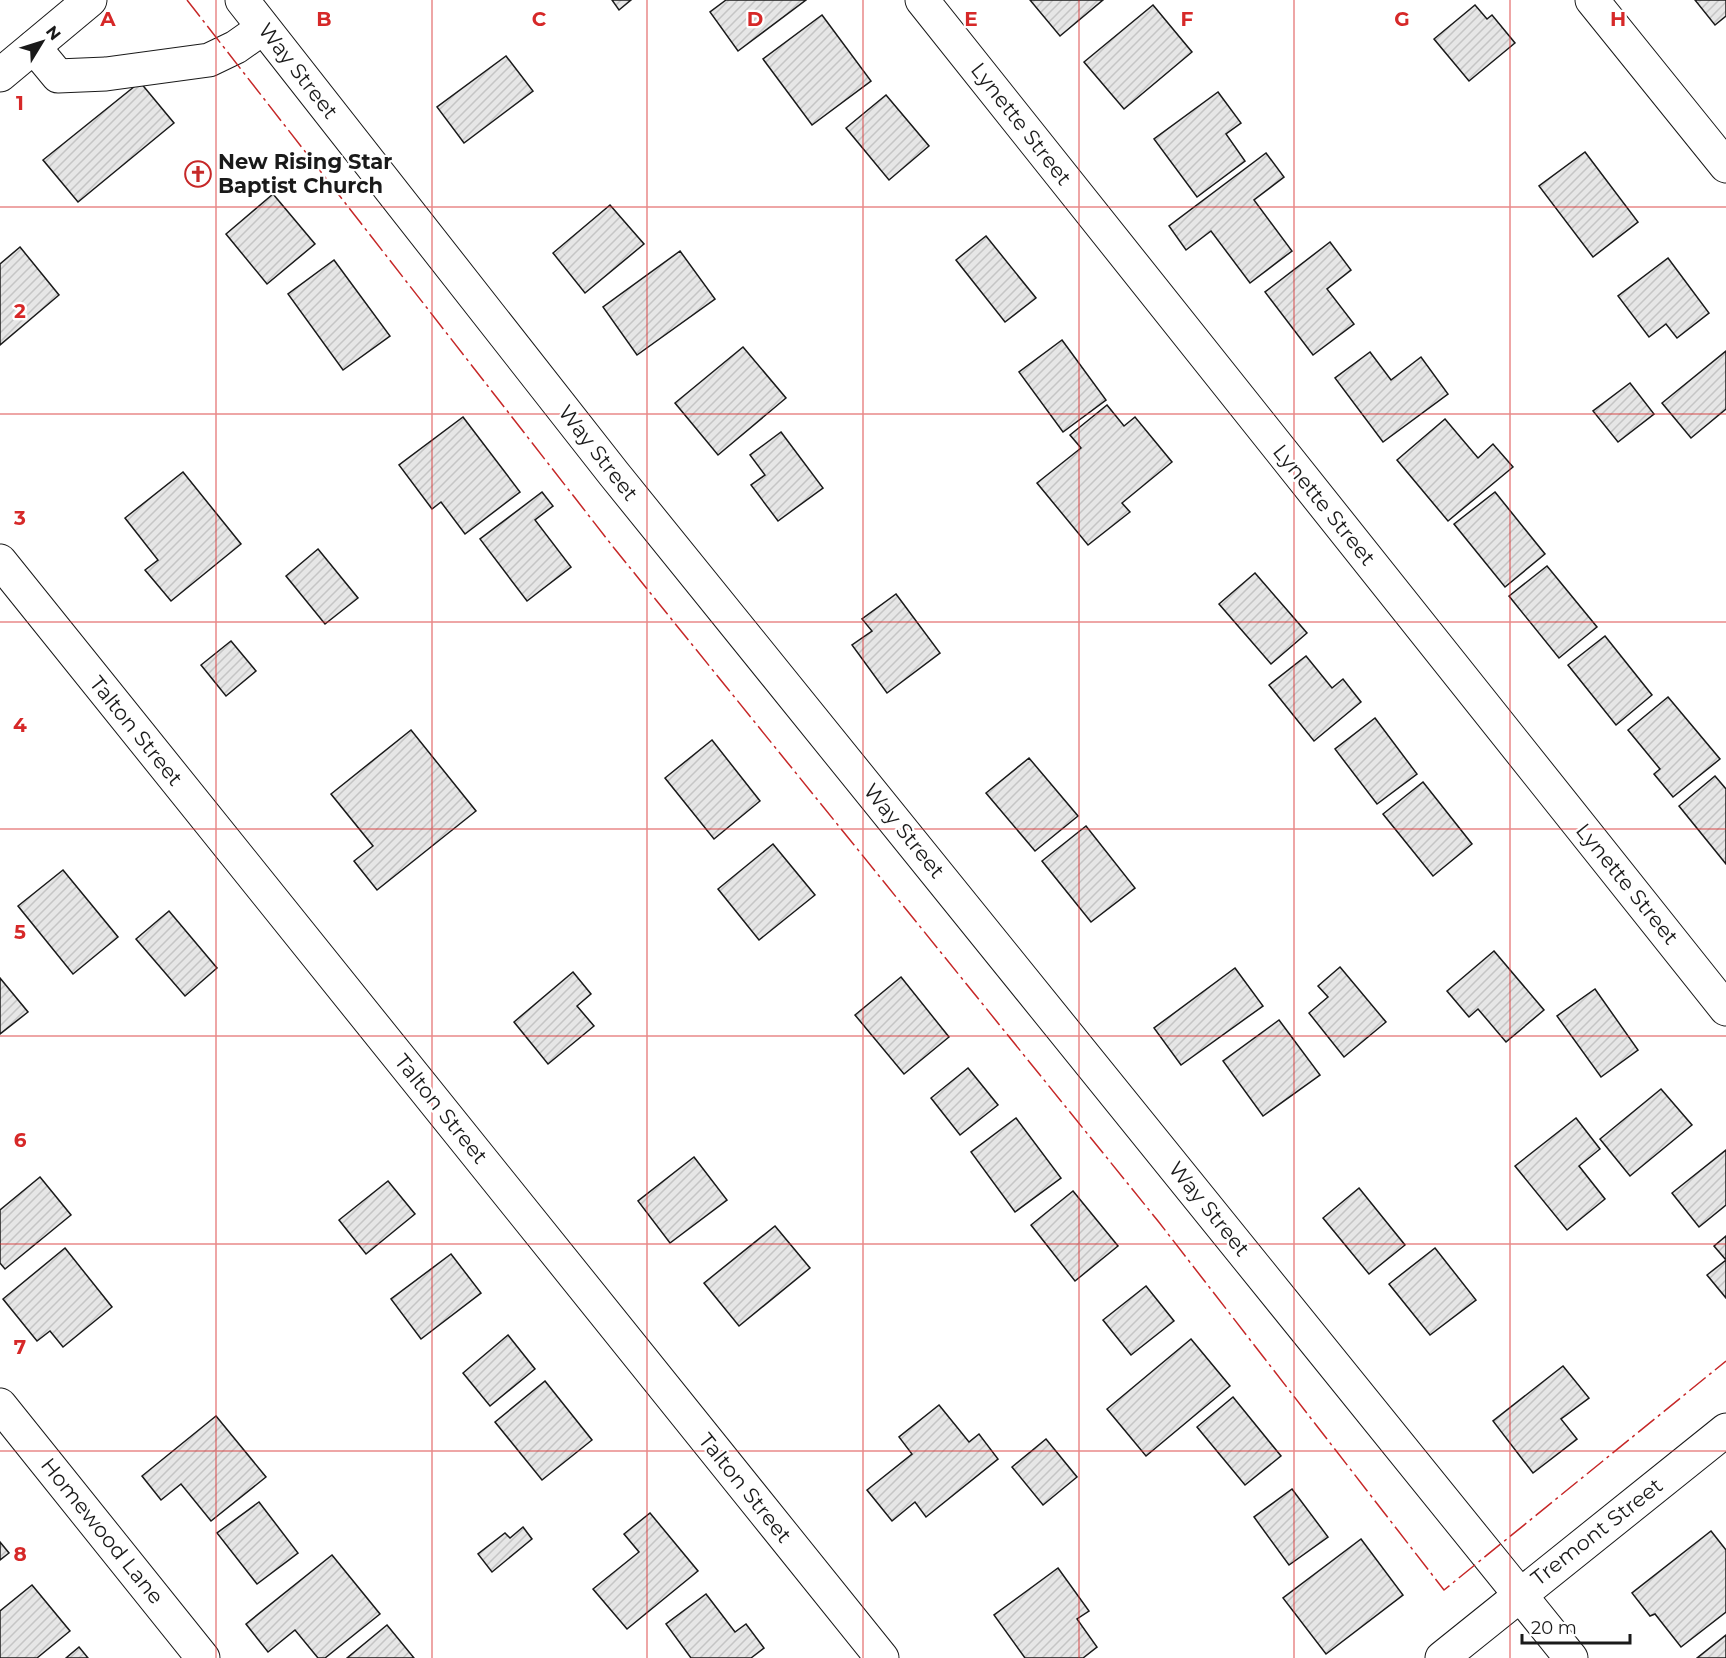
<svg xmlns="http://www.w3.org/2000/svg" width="1726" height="1658" font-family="Montserrat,sans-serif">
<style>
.building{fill:url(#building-hatch);stroke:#1a1a1a;stroke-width:1.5}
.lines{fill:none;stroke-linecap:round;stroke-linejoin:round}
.minor-casing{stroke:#1a1a1a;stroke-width:35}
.major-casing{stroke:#1a1a1a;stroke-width:35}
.minor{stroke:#fff;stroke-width:33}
.major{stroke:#fff;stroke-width:33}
.power{stroke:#c62828;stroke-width:1.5;stroke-dasharray:21 4.5 3 4.5;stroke-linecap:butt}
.grid{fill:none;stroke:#d62828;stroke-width:1.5;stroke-opacity:0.55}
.labels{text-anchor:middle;stroke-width:4.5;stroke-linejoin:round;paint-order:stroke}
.street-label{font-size:21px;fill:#1a1a1a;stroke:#fff}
.poi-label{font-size:21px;font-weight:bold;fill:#1a1a1a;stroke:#fff;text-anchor:start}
.grid-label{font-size:20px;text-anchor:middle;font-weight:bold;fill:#d62828;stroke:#fff;stroke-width:4.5;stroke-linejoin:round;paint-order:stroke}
</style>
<defs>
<pattern id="building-hatch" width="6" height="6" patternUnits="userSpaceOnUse" patternTransform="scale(1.5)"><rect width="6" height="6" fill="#e6e6e6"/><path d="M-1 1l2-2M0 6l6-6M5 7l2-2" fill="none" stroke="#c5c5c5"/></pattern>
</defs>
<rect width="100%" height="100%" fill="#fff"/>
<g class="building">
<polygon points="612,0 631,0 619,10"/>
<polygon points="726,0 806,0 738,51 710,12"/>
<polygon points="1030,0 1103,0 1060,36"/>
<polygon points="1695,0 1726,0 1726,16 1715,25"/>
<polygon points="1153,5 1192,52 1124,109 1084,62"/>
<polygon points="1475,5 1487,19 1492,15 1515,43 1469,81 1434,39"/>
<polygon points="822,15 871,81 812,125 763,59"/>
<polygon points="506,56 533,91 464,143 437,107"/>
<polygon points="140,82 174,123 78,202 43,160"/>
<polygon points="1218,92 1241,123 1226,134 1245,161 1197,197 1154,139"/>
<polygon points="886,95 929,146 889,180 846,128"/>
<polygon points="1585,152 1638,222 1593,257 1539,186"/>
<polygon points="1266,153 1284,177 1254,200 1292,251 1250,283 1211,231 1186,250 1169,226"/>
<polygon points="273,194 315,244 267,284 226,234"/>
<polygon points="610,205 644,244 585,293 553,253"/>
<polygon points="986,236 1036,298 1005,322 956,260"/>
<polygon points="1330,242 1351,270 1327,289 1354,324 1313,355 1265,292"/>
<polygon points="20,247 59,295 0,345 0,264"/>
<polygon points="680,251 715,299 637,355 603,307"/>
<polygon points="1668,258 1709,313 1677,338 1666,324 1649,337 1618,296"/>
<polygon points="334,260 390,336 343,370 288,294"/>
<polygon points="1062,340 1106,400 1063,432 1019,372"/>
<polygon points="743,347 786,398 718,455 675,403"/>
<polygon points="1726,351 1726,409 1691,438 1662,403"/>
<polygon points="1370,352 1391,380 1421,357 1448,394 1383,442 1335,378"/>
<polygon points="1630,383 1654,414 1618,442 1593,411"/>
<polygon points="1107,405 1124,426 1135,417 1172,462 1122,503 1130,512 1088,545 1037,483 1081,448 1070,435"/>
<polygon points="463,417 520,492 465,534 441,502 432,509 399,465"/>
<polygon points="1445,419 1478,458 1493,444 1513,467 1448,521 1397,460"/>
<polygon points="781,432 823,488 778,521 751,485 765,475 750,455"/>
<polygon points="183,472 241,544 171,601 145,570 158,560 125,518"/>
<polygon points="542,492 553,506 535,520 571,567 527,601 480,539"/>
<polygon points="1495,492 1545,554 1505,587 1454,524"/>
<polygon points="318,549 358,598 325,624 286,576"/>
<polygon points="1547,566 1597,627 1559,658 1509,596"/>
<polygon points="1255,573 1307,633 1271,664 1219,604"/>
<polygon points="896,594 940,653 887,693 852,645 872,631 862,619"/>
<polygon points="1605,636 1652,695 1616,725 1568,665"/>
<polygon points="231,641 256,671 226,696 201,665"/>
<polygon points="1306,656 1332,688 1343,679 1361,702 1314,741 1269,685"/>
<polygon points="1668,697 1720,759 1673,797 1654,774 1660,769 1628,730"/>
<polygon points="1375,718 1417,774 1377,804 1335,749"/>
<polygon points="411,730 476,811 377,890 354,861 373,846 331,794"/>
<polygon points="712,740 760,801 714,839 665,778"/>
<polygon points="1029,758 1078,816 1035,851 986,793"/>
<polygon points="1715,776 1726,789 1726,864 1679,806"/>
<polygon points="1423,782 1472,844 1433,876 1383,814"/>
<polygon points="1086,826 1135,888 1091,922 1042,861"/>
<polygon points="773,844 815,895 759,940 718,889"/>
<polygon points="63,870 118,937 73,974 18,906"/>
<polygon points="169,911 217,968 185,996 136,939"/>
<polygon points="1494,951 1544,1010 1506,1042 1478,1009 1469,1017 1447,991"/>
<polygon points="1340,967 1386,1022 1344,1057 1309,1013 1328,997 1318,986"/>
<polygon points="1235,968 1263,1006 1181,1065 1154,1028"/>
<polygon points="573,972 591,994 577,1006 594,1026 548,1064 514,1022"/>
<polygon points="901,977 949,1037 904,1074 855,1015"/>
<polygon points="0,978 28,1012 0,1034"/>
<polygon points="1595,989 1638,1050 1601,1077 1557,1016"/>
<polygon points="1279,1020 1320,1075 1263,1116 1223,1061"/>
<polygon points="968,1068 998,1105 960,1135 931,1098"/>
<polygon points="1661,1089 1692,1125 1630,1176 1600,1139"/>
<polygon points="1016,1118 1061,1178 1015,1212 971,1152"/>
<polygon points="1576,1118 1600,1149 1579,1166 1605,1199 1567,1230 1515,1166"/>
<polygon points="1726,1150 1726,1205 1699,1227 1672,1193"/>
<polygon points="694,1157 727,1200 670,1243 638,1201"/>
<polygon points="40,1177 71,1215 5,1269 0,1263 0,1210"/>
<polygon points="388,1181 415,1214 366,1254 339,1220"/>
<polygon points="1359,1188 1405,1245 1369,1274 1323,1218"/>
<polygon points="1073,1191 1118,1246 1075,1281 1031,1225"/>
<polygon points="775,1226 810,1268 739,1326 704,1283"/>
<polygon points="1726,1236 1726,1298 1707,1275 1726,1260 1714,1246"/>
<polygon points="65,1248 112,1307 63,1347 50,1331 37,1341 3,1299"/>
<polygon points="1435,1248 1476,1300 1430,1335 1389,1284"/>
<polygon points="451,1254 481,1293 421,1339 391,1299"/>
<polygon points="1146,1286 1174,1321 1131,1355 1103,1320"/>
<polygon points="508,1335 535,1369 490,1406 463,1373"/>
<polygon points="1191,1339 1230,1386 1146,1456 1107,1409"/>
<polygon points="1563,1366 1589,1398 1561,1419 1577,1439 1533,1473 1493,1421"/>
<polygon points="545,1381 592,1440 542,1480 495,1422"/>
<polygon points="1233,1397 1281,1456 1245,1485 1197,1427"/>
<polygon points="939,1405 969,1442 979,1434 998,1459 926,1517 915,1502 892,1521 867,1490 912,1454 899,1437"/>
<polygon points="216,1416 266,1477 211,1521 181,1484 161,1500 142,1476"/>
<polygon points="1046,1439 1077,1477 1043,1505 1012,1467"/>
<polygon points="1292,1489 1328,1537 1289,1565 1254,1517"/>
<polygon points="259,1502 298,1553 257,1584 217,1533"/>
<polygon points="650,1513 698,1571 627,1629 593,1589 639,1552 624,1534"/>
<polygon points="523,1527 532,1539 492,1572 478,1554 505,1533 510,1538"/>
<polygon points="1711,1531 1726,1550 1726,1612 1681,1647 1655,1614 1650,1616 1632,1593"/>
<polygon points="1361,1539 1403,1595 1326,1654 1283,1598"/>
<polygon points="0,1542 9,1553 0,1560"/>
<polygon points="332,1555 380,1614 325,1658 318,1658 295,1630 268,1652 246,1624"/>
<polygon points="1058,1568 1089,1611 1077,1619 1097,1647 1083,1658 1025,1658 994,1615"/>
<polygon points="32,1585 70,1631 37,1658 0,1658 0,1611"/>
<polygon points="706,1594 735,1632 746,1624 764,1648 751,1658 691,1658 666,1624"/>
<polygon points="387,1625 414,1658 347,1658"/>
<polygon points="1726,1635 1726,1658 1697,1658"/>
<polygon points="79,1647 88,1658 66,1658"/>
</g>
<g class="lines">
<g class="minor-casing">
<g id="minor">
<polyline points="242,0 614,474 1571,1658"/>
<polyline points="922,0 1726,1009"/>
<polyline points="1592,0 1726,166"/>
<polyline points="34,47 58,76 106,74 209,60 236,47 263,28"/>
<polyline points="0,561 882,1658"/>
<polyline points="0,1405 203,1658"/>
<polyline points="1442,1658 1726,1430"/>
</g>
</g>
<g class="major-casing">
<polyline id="major" points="0,75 90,0"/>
</g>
<use href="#minor" class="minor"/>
<use href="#major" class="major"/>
<polyline class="power" points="187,0 614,548 1158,1221 1444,1590 1726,1361"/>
</g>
<path class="grid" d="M216 0V1658M432 0V1658M647 0V1658M863 0V1658M1079 0V1658M1294 0V1658M1510 0V1658M0 207H1726M0 414H1726M0 622H1726M0 829H1726M0 1036H1726M0 1244H1726M0 1451H1726"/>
<defs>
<g id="church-ring" transform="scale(1.35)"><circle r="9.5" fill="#fff" stroke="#c62828" stroke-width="1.5"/><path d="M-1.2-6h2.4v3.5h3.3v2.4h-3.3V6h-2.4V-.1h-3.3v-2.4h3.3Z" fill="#c62828"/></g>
</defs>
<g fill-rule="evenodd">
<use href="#church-ring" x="198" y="174"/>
</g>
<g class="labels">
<g class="street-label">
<text transform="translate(298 71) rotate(52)" y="7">Way Street</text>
<text transform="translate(1021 124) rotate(52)" y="7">Lynette Street</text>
<text transform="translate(598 453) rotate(52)" y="7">Way Street</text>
<text transform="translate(1324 505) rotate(51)" y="7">Lynette Street</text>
<text transform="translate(136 731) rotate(51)" y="7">Talton Street</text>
<text transform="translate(904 831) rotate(51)" y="7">Way Street</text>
<text transform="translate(1627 884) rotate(51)" y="7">Lynette Street</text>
<text transform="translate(441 1109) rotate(51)" y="7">Talton Street</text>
<text transform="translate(1209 1209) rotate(51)" y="7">Way Street</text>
<text transform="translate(745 1488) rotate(51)" y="7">Talton Street</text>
<text transform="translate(102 1531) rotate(51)" y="7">Homewood Lane</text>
<text transform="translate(1597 1532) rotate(-38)" y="7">Tremont Street</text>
</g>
<g class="poi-label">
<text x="218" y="169">New Rising Star<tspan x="218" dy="24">Baptist Church</tspan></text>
</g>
</g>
<g class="grid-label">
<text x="108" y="26">A</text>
<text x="324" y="26">B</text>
<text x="539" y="26">C</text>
<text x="755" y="26">D</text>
<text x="971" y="26">E</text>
<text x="1187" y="26">F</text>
<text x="1402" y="26">G</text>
<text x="1618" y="26">H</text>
<text x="20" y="110">1</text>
<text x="20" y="318">2</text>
<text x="20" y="525">3</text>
<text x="20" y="732">4</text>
<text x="20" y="939">5</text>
<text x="20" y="1147">6</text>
<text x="20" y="1354">7</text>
<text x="20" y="1561">8</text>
</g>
<g transform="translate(42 42) rotate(52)" stroke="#ffffff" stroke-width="4.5" paint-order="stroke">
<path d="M0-4.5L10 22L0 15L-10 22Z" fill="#1a1a1a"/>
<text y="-9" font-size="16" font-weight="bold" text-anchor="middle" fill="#1a1a1a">N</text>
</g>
<path d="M1522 1634v9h108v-9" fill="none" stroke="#1a1a1a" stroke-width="3"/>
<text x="1531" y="1634" font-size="18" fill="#1a1a1a" stroke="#ffffff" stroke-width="4.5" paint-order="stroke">20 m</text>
</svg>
